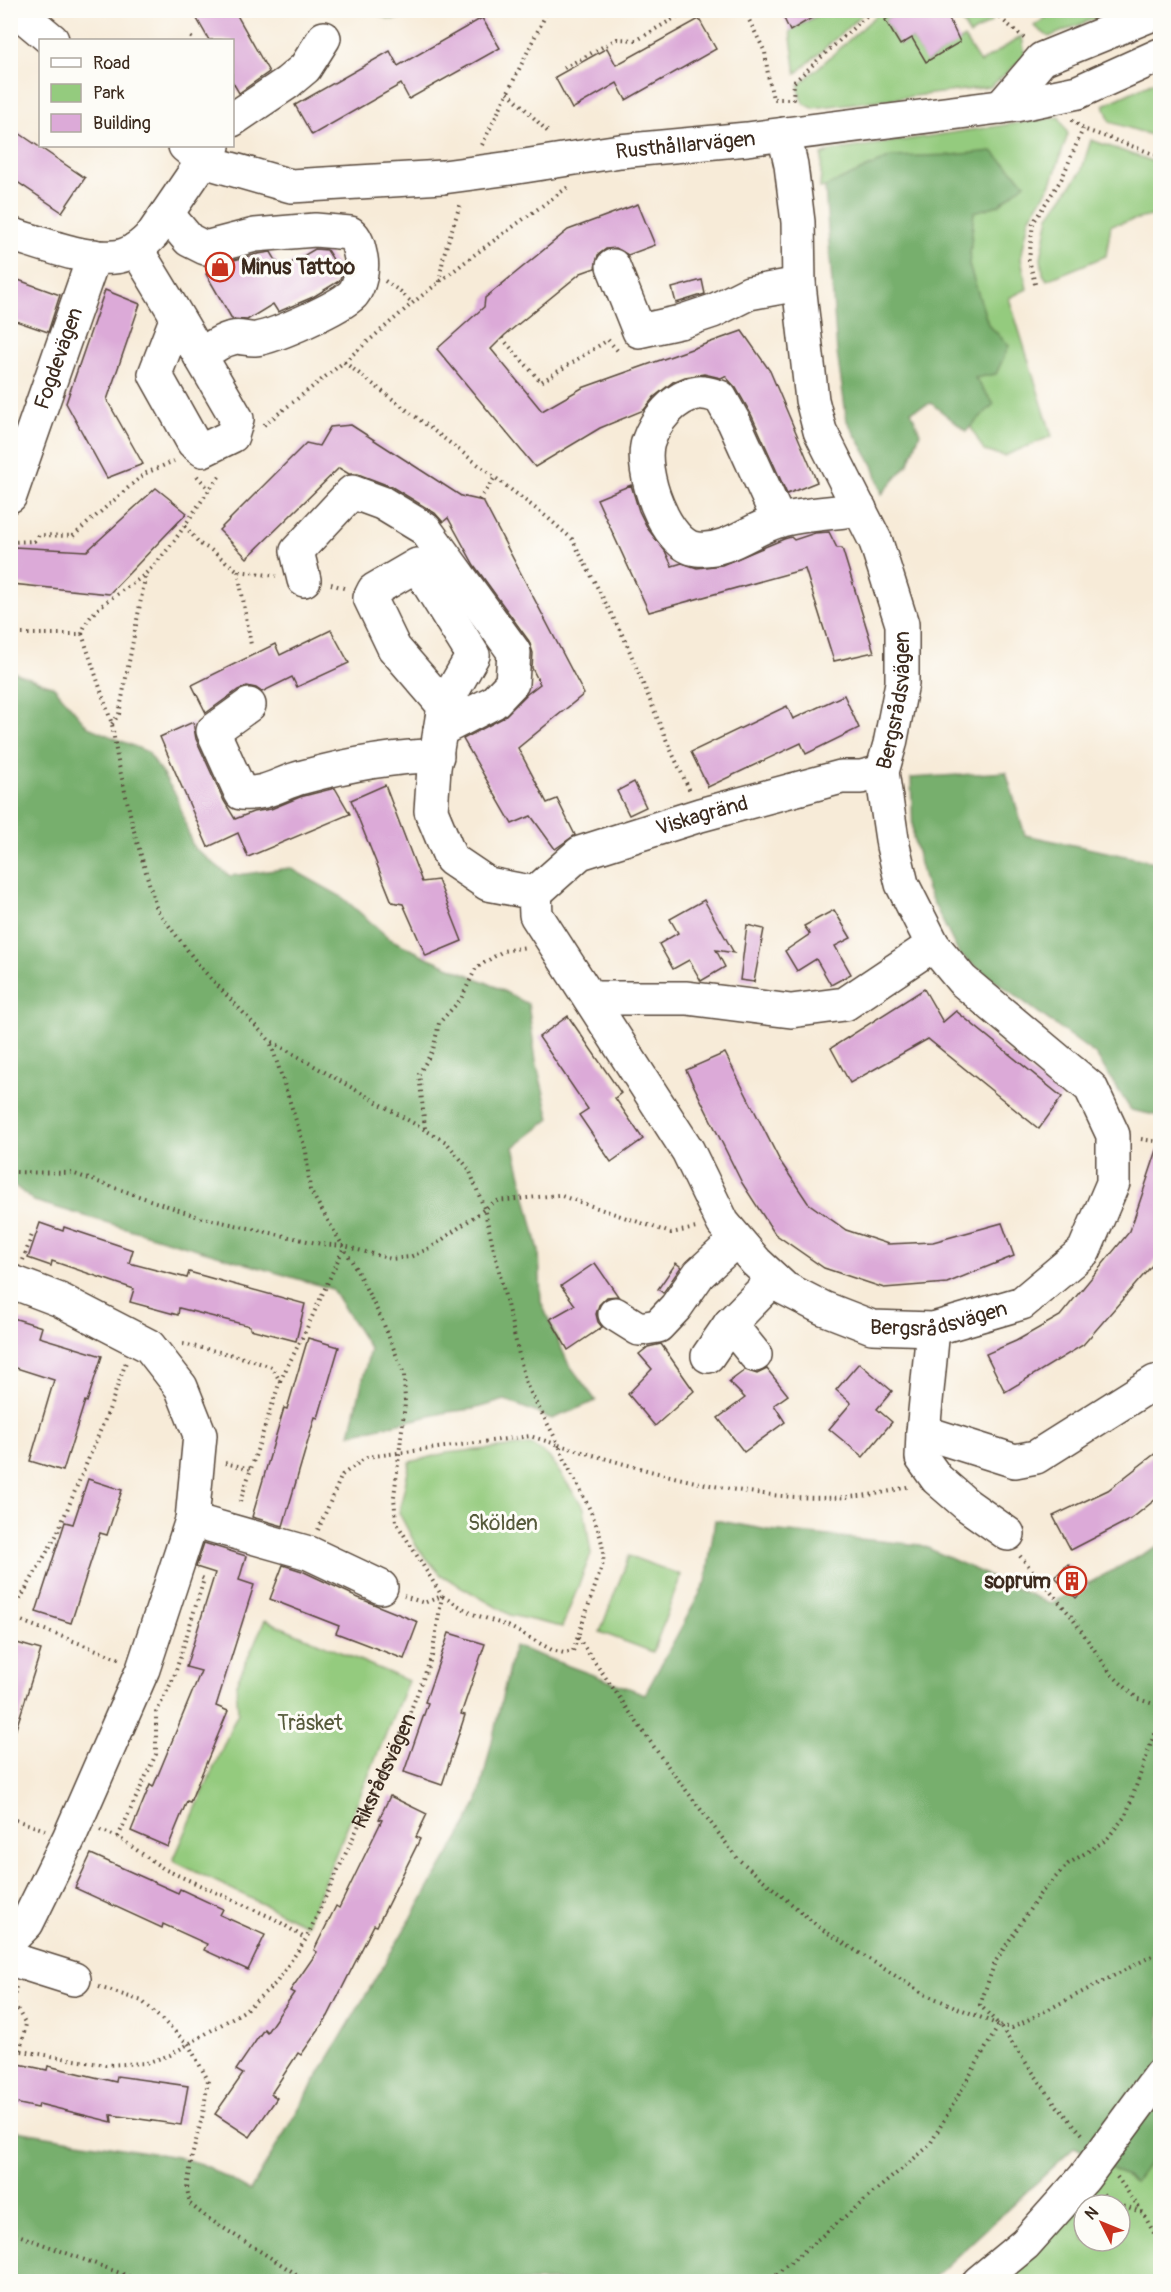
<svg xmlns="http://www.w3.org/2000/svg" width="1171" height="2292" font-family="Pangolin,sans-serif">
<style>
.green{fill:#94cb7e;stroke:#687a4e;stroke-width:1.5;fill-rule:evenodd}
.forest{fill:#77af6d;stroke:#596c46;stroke-width:1.5}
.building{fill:#dcaad8}
.lines{fill:none;stroke-linecap:round;stroke-linejoin:round}
.minor-casing{stroke:#57473a;stroke-width:36}
.path{stroke:#57473a;stroke-width:4;stroke-dasharray:1.5 4.5;stroke-linecap:butt}
.minor{stroke:#fff;stroke-width:33}
.minor-bridge-casing{stroke:#57473a;stroke-width:36;stroke-linecap:butt}
.minor-bridge{stroke:#fff;stroke-width:33}
.labels{text-anchor:middle;stroke-width:6;stroke-linejoin:round;paint-order:stroke}
.street-label{font-size:21px;fill:#3b2a1e;stroke:#fdfcf7}
.poi-label{font-size:21px;font-weight:bold;fill:#3b2a1e;stroke:#fdfcf7;text-anchor:start}
.park-label{font-size:21px;fill:#565a3b;stroke:#fdfcf7}
</style>
<rect width="100%" height="100%" fill="#fdfcf7"/>
<filter id="ink" filterUnits="userSpaceOnUse"><feTurbulence type="fractalNoise" baseFrequency=".0167" numOctaves="2"/><feDisplacementMap in="SourceGraphic" scale="12" xChannelSelector="R" yChannelSelector="G"/><feConvolveMatrix kernelMatrix="1 2 1 2 8 2 1 2 1" color-interpolation-filters="sRGB"/></filter>
<filter id="wash" filterUnits="userSpaceOnUse"><feTurbulence type="fractalNoise" baseFrequency=".008" numOctaves="4" result="noise"/><feDisplacementMap in="SourceGraphic" scale="24" xChannelSelector="R" yChannelSelector="G"/><feGaussianBlur stdDeviation="1.35" result="paint"/><feColorMatrix in="noise" values="0 0 0 0 0 0 0 0 0 0 0 0 0 0 0 0 0 1.4 0 .05"/><feComposite in="paint" operator="in"/></filter>
<g filter="url(#wash)">
<rect width="100%" height="100%" fill="#f7ebd8"/>
<g class="green">
<path d="M374 11H418C400 19 391 25 374 11Z"/>
<polygon points="825,11 866,11 796,74 790,31"/>
<path d="M881 11H900L885 20 900 45 912 38 927 62 964 38 980 63 1022 36 1025 57 990 87 813 108C800 103 799 98 799 85Z"/>
<polygon points="955,11 991,11 993,14 991,22 970,35"/>
<polygon points="1055,11 1055,10 1113,11 1049,37 1034,26"/>
<polygon points="1160,79 1160,138 1110,122 1104,105"/>
<polygon points="1059,117 1068,134 1051,184 1029,219 1021,258 1027,289 1009,298 1052,436 1004,456 984,451 876,254 825,187 820,188 822,155 831,151"/>
<polygon points="1091,140 1160,164 1160,214 1111,225 1106,256 1047,280 1043,274 1041,258 1049,216 1081,172"/>
<polygon points="531,1445 549,1457 584,1508 591,1554 562,1627 510,1615 441,1575 417,1547 399,1513 410,1462 446,1453"/>
<polygon points="629,1556 681,1575 653,1652 600,1632"/>
<polygon points="265,1620 408,1681 306,1925 173,1861 238,1712 236,1684"/>
<path d="M1160 2086V2281L995 2282ZM1084 2205H1120V2241H1084Z"/>
</g>
<g class="forest">
<polygon points="992,151 1025,183 999,205 974,212 969,265 988,324 1009,346 996,374 975,378 994,404 966,431 931,403 911,411 920,433 909,463 882,494 873,465 847,421 837,353 825,187 891,157 953,155"/>
<polygon points="11,671 54,687 88,727 148,752 176,795 193,847 230,876 290,868 342,897 390,939 429,958 492,985 528,1004 536,1061 550,1119 514,1147 539,1251 541,1302 568,1363 596,1401 552,1419 505,1400 473,1409 448,1412 350,1434 370,1349 332,1289 34,1201 11,1183"/>
<polygon points="1006,772 1025,835 1160,863 1160,1116 1131,1110 1096,1055 959,954 927,890 913,837 911,778"/>
<polygon points="715,1520 768,1530 921,1545 1050,1604 1160,1545 1160,2147 1135,2182 1075,2147 930,2281 11,2282 10,2130 177,2157 202,2164 250,2191 468,1822 478,1801 514,1646 645,1694 706,1582"/>
</g>
<g id="blocks">
<g class="building">
<polygon points="192,10 234,10 269,72 239,93 232,81 232,40 209,40"/>
<polygon points="780,10 825,10 790,31"/>
<polygon points="900,10 945,10 960,42 926,62 912,38 900,45 885,20"/>
<polygon points="482,18 500,48 409,99 401,84 312,135 295,105 390,51 398,66"/>
<polygon points="699,19 716,49 626,100 617,83 572,109 555,77 607,48 616,65"/>
<polygon points="10,127 85,178 62,212 10,177"/>
<polygon points="638,204 655,245 628,255 616,248 606,249 598,255 595,268 581,273 505,335 491,349 542,411 582,388 742,331 770,371 817,482 787,494 751,414 736,388 725,376 721,378 704,374 685,377 673,382 654,397 644,410 600,428 535,467 437,349 484,307 485,298 568,230"/>
<polygon points="315,249 327,250 342,274 339,281 313,297 278,312 273,304 247,320 232,319 206,274 226,262 258,254 271,252 281,269"/>
<polygon points="10,277 60,295 48,332 10,319"/>
<polygon points="702,280 705,294 676,303 672,288"/>
<polygon points="105,290 140,304 107,400 143,464 107,478 66,403"/>
<polygon points="351,425 461,496 483,501 584,694 518,748 547,803 557,799 575,835 555,849 531,816 512,824 463,739 503,718 527,694 540,684 532,668 533,653 529,641 474,565 448,518 443,522 435,513 392,487 358,474 349,474 339,468 247,558 219,530 306,443 319,446 330,427"/>
<polygon points="631,485 639,511 648,529 665,551 672,566 682,563 697,568 722,565 784,539 791,537 794,540 815,533 829,532 837,548 842,548 874,652 834,661 805,569 649,612 597,499"/>
<polygon points="156,488 187,513 109,594 12,584 14,547 87,551"/>
<polygon points="331,630 349,663 297,687 292,677 262,692 256,688 247,686 238,690 206,713 192,685 275,644 280,655"/>
<polygon points="844,695 859,728 806,754 801,743 708,787 691,752 787,706 793,719"/>
<polygon points="193,722 196,739 224,801 235,819 253,812 271,809 300,797 335,788 350,814 248,857 238,833 208,847 160,737"/>
<polygon points="634,782 646,807 629,815 617,791"/>
<polygon points="385,785 422,882 438,880 462,941 426,956 403,904 392,902 351,800"/>
<polygon points="704,900 734,953 716,950 725,967 701,981 689,960 673,969 659,944 678,933 670,919"/>
<polygon points="834,910 851,938 835,946 851,974 831,985 816,959 797,971 785,951 810,934 804,926"/>
<polygon points="747,925 764,929 754,982 740,980"/>
<polygon points="924,989 943,1022 956,1011 1062,1097 1039,1129 928,1039 850,1083 831,1048"/>
<polygon points="568,1016 621,1093 615,1098 643,1139 611,1162 579,1115 588,1109 539,1037"/>
<polygon points="725,1053 780,1161 808,1203 846,1230 888,1244 933,1242 1002,1223 1014,1256 947,1283 884,1288 824,1268 775,1234 742,1183 686,1070"/>
<polygon points="1157,1150 1161,1150 1161,1255 1083,1345 1005,1392 986,1354 1016,1341 1060,1316 1130,1231"/>
<polygon points="40,1223 63,1231 64,1227 133,1250 129,1263 187,1278 189,1272 305,1304 296,1341 250,1329 250,1326 179,1308 178,1315 130,1302 134,1289 52,1261 51,1266 28,1258"/>
<polygon points="595,1263 618,1296 607,1297 599,1305 596,1314 598,1322 602,1327 568,1350 550,1319 575,1305 561,1286"/>
<polygon points="676,1263 681,1267 663,1293 658,1289"/>
<polygon points="10,1317 42,1327 39,1337 102,1356 87,1402 85,1401 63,1471 30,1461 54,1380 10,1366"/>
<polygon points="308,1338 339,1347 318,1418 315,1417 283,1526 252,1517 284,1408 287,1409"/>
<polygon points="661,1344 694,1391 655,1426 628,1394 652,1369 639,1354 648,1347"/>
<polygon points="859,1363 892,1391 877,1409 892,1422 863,1457 829,1429 851,1403 836,1390"/>
<polygon points="767,1369 788,1395 774,1405 785,1422 744,1452 718,1418 745,1398 729,1382 745,1370 757,1374"/>
<polygon points="1161,1449 1161,1495 1131,1519 1071,1550 1053,1516 1108,1490"/>
<polygon points="88,1479 122,1490 107,1535 100,1533 71,1623 36,1612 65,1522 73,1524"/>
<polygon points="204,1543 246,1556 239,1580 254,1585 216,1706 228,1711 190,1802 187,1801 168,1847 131,1831 150,1785 153,1787 201,1671 186,1667 215,1573 196,1567"/>
<polygon points="1068,1564 1088,1586 1076,1598 1055,1577"/>
<polygon points="283,1565 302,1571 351,1594 351,1595 418,1622 404,1659 336,1633 339,1626 270,1599"/>
<polygon points="449,1633 485,1644 461,1714 465,1715 442,1785 404,1772 428,1703 425,1702"/>
<polygon points="10,1641 41,1650 14,1735 10,1735"/>
<polygon points="390,1796 427,1814 416,1837 420,1839 377,1926 374,1925 328,2016 301,2055 298,2053 271,2094 277,2098 250,2137 215,2114 243,2074 236,2070 264,2029 267,2032 294,1993 290,1991 317,1952 314,1950 336,1906 339,1908 382,1820 379,1819"/>
<polygon points="91,1854 178,1893 180,1889 223,1909 220,1915 265,1935 248,1970 204,1950 207,1944 163,1924 162,1928 75,1888"/>
<polygon points="10,2062 47,2070 48,2066 116,2082 117,2076 188,2086 181,2125 111,2115 112,2122 39,2104 38,2108 10,2102"/>
</g>
</g>
</g>
<g filter="url(#ink)">
<use href="#blocks" fill-opacity="0" stroke="#57473a" stroke-width="1.5"/>
<g class="lines">
<g class="minor-casing">
<g id="minor">
<polyline points="16,10 52,40"/>
<polyline points="1001,107 1042,59 1160,11"/>
<polyline points="232,120 287,83 305,68 324,38"/>
<polyline points="185,146 203,161 291,186 443,177"/>
<path id="s2" d="M511 168 620 151 747 139 1015 105 1078 92 1160 55"/>
<path d="M168 215 189 240 205 248 255 235 315 230 350 233C358 239 359 250 361 258 363 269 360 285 353 294 339 308 276 336 256 339 248 340 240 336 233 338 221 340 210 349 200 356"/>
<path d="M10 234C41 243 82 260 114 257 130 256 143 245 153 234L213 146"/>
<path d="M136 249C171 305 204 362 237 419L232 436 203 450 193 442 155 374 177 317"/>
<polyline points="613,266 639,331 680,322 713,311 749,293 799,284"/>
<path id="s3" d="M10 496 94 256"/>
<path d="M779 521 734 422 720 397C713 395 705 392 698 393 674 396 655 421 648 442 639 470 665 546 697 549 727 552 751 529 778 521 800 514 836 513 860 509"/>
<polyline points="304,580 297,551 352,492 382,503 425,529 514,652 512,683 494,702 440,730"/>
<path d="M249 705 213 731 241 793C268 795 279 783 303 777 347 765 392 756 437 756"/>
<path id="s4" d="M444 706 473 655 417 565 374 590 370 598 394 648 444 706 434 768 431 811 451 859 488 884 535 893 536 915 688 1151 723 1223 756 1262 784 1288 823 1308 872 1327 933 1329 1022 1303 1084 1251 1113 1183V1135L1091 1088 962 980 933 945 902 884 893 846 882 772 890 744 902 683V624L876 542 820 431 812 400 799 284 798 222 791 165 784 134"/>
<path id="s5" d="M535 893 580 853 700 815 841 777H861L882 772"/>
<polyline points="590,998 687,998 791,1011 845,1004 933,945"/>
<polyline points="10,1281 60,1300 149,1346 181,1387 200,1435 192,1520 143,1669 69,1838 27,1923 10,1940"/>
<polyline points="615,1314 639,1329 658,1326 676,1307 699,1274 736,1240"/>
<polyline points="730,1324 755,1355"/>
<polyline points="933,1329 923,1432 922,1458 937,1479 967,1505 1008,1534"/>
<polyline points="708,1356 730,1324 774,1279"/>
<polyline points="923,1432 1015,1461 1036,1457 1155,1382"/>
<polyline points="192,1520 309,1553 381,1587"/>
<polyline points="10,1957 23,1963 74,1979"/>
<polyline points="979,2282 1025,2244 1084,2178 1160,2075"/>
</g>
</g>
<g class="path">
<polyline points="744,10 765,52 768,75 773,99 793,99 794,82 873,10"/>
<polyline points="991,10 1025,39"/>
<polyline points="191,37 193,40"/>
<polyline points="564,68 617,39 637,40 688,10"/>
<polyline points="508,92 550,134"/>
<polyline points="1072,120 1083,129 1160,156"/>
<polyline points="482,145 548,10"/>
<polyline points="385,281 401,292 412,303"/>
<polyline points="439,282 444,254 461,202"/>
<polyline points="1035,284 1029,260 1033,223 1062,178 1083,129"/>
<polyline points="502,338 541,382 608,340 618,351"/>
<polyline points="344,362 548,518 572,539 625,640 668,744 690,791"/>
<polyline points="264,425 344,362 415,301 474,255 568,187"/>
<polyline points="197,476 209,489"/>
<polyline points="479,500 495,477"/>
<polyline points="185,526 200,544 211,550 238,571 276,576"/>
<polyline points="10,542 34,541 39,535 73,536 144,474 174,461"/>
<polyline points="238,571 251,645"/>
<polyline points="331,584 347,589"/>
<path d="M10 634H82C89 606 123 593 144 575 176 546 195 506 222 473"/>
<path d="M82 634 112 724 117 757 135 835 157 910 201 968 269 1040 446 1142 469 1169 484 1208 526 1384 559 1445C665 1476 801 1519 910 1486"/>
<polyline points="112,724 119,714 146,573"/>
<polyline points="425,1128 419,1074 433,1050 439,1023 461,999 476,968 503,951 527,947"/>
<polyline points="1141,1139 1160,1142"/>
<polyline points="10,1172 72,1173 199,1217 321,1244 344,1246 391,1259 410,1257 432,1247 496,1201 559,1195 671,1233 696,1228"/>
<polyline points="23,1260 32,1235"/>
<polyline points="183,1344 234,1355 272,1367 280,1381 239,1505"/>
<polyline points="280,1381 306,1330 344,1247"/>
<polyline points="225,1463 251,1469"/>
<path d="M318 1530 342 1475 367 1457 530 1436 559 1445C571 1481 607 1526 603 1563L573 1651 564 1653 552 1650 508 1626 473 1614 442 1596 424 1603 404 1596"/>
<polyline points="1020,1556 1071,1616 1111,1674 1138,1699 1160,1706"/>
<polyline points="11,1615 56,1536 109,1410 126,1362"/>
<polyline points="11,1617 120,1659"/>
<polyline points="578,1638 661,1757 738,1859 820,1928 924,1994 999,2025 1057,2106 1084,2136"/>
<polyline points="1160,1723 1154,1735 1126,1815 1106,1840 1068,1864 1040,1894 995,1962 980,2005 999,2025 1012,2028 1160,1952"/>
<polyline points="10,1818 45,1830"/>
<polyline points="100,1830 118,1837 164,1869 275,1919 306,1939"/>
<polyline points="118,1837 156,1754 156,1713 174,1677 204,1579 200,1577"/>
<polyline points="16,1987 13,2002 26,2024 20,2051"/>
<polyline points="99,1987 142,2001 188,2044 208,2080 203,2114 192,2156 187,2189 190,2204 206,2217 293,2272 303,2282"/>
<path id="s1" d="M10 2049 105 2065 146 2063 170 2055 244 2011 276 1983 306 1939 403 1730 432 1656 442 1596 396 1522 394 1497 405 1404 404 1374 382 1320 354 1265 310 1190 306 1151 270 1041"/>
<polyline points="1117,2177 1143,2213"/>
<polyline points="1103,2194 1110,2200 1143,2213 1160,2244"/>
<polyline points="10,2232 144,2282"/>
<polyline points="767,2282 929,2146 999,2025"/>
</g>
<use href="#minor" class="minor"/>
<g class="minor-bridge-casing">
<polyline id="minor-bridge" points="443,177 511,168"/>
</g>
<use href="#minor-bridge" class="minor-bridge"/>
</g>
</g>
<defs>
<g id="shop-ring" transform="scale(1.5)"><circle r="9.5" fill="#fdfcf7" stroke="#c8321e" stroke-width="1.5"/><path d="M-5-2.5h2.3a2.7 3.5 0 0 1 5.4 0H5L5.5 6h-11ZM-1.5-2.5h3a1.5 2.3 0 0 0-3 0Z" fill="#c8321e"/></g>
<g id="building-ring" transform="scale(1.5)"><circle r="9.5" fill="#fdfcf7" stroke="#c8321e" stroke-width="1.5"/><path d="M-4-6H4V6H1V3H-1V6H-4ZM-2.5-4.3h1.7v1.8h-1.7ZM.8-4.3h1.7v1.8H.8ZM-2.5-1h1.7V.8h-1.7ZM.8-1h1.7V.8H.8Z" fill="#c8321e"/></g>
</defs>
<g fill-rule="evenodd">
<use href="#shop-ring" x="220" y="267"/>
<use href="#building-ring" x="1072" y="1581"/>
</g>
<g class="labels">
<g class="street-label">
<text dy="7" stroke="none"><textPath href="#s2" startOffset="176">Rusthållarvägen</textPath></text>
<text dy="7" stroke="none"><textPath href="#s3" startOffset="146">Fogdevägen</textPath></text>
<text dy="7" stroke="none"><textPath href="#s4" startOffset="2052">Bergsrådsvägen</textPath></text>
<text dy="7" stroke="none"><textPath href="#s5" startOffset="188">Viskagränd</textPath></text>
<text dy="7" stroke="none"><textPath href="#s4" startOffset="1242">Bergsrådsvägen</textPath></text>
<text dy="7" stroke="none"><textPath href="#s1" startOffset="530">Riksrådsvägen</textPath></text>
</g>
<g class="poi-label">
<text x="241" y="274">Minus Tattoo</text>
<text x="1051" y="1588" text-anchor="end">soprum</text>
</g>
<g class="park-label">
<text x="503" y="1530">Skölden</text>
<text x="310" y="1730">Träsket</text>
</g>
</g>
<rect width="1171" height="2292" fill="none" stroke="#fdfcf7" stroke-width="36"/>
<rect x="39" y="39" width="195" height="108" fill="#fdfcf7" stroke="#afa8a0" stroke-width="1.5"/>
<rect x="51" y="58" width="30" height="9" fill="#ffffff" stroke="#afa8a0" stroke-width="1.5"/>
<text x="93" y="69" font-size="18" fill="#3b2a1e">Road</text>
<rect x="51" y="84" width="30" height="18" fill="#94cb7e" stroke="#afa8a0" stroke-width="1.5"/>
<text x="93" y="99" font-size="18" fill="#3b2a1e">Park</text>
<rect x="51" y="114" width="30" height="18" fill="#dcaad8" stroke="#afa8a0" stroke-width="1.5"/>
<text x="93" y="129" font-size="18" fill="#3b2a1e">Building</text>
<g transform="translate(1102 2223) rotate(313)"><circle r="28" fill="#fdfcf7" stroke="#afa8a0" stroke-width="1.5"/>
<path d="M0-4.5L10 22L0 15L-10 22Z" fill="#c8321e"/>
<text y="-9" font-size="16" font-weight="bold" text-anchor="middle" fill="#3b2a1e">N</text>
</g>
</svg>
